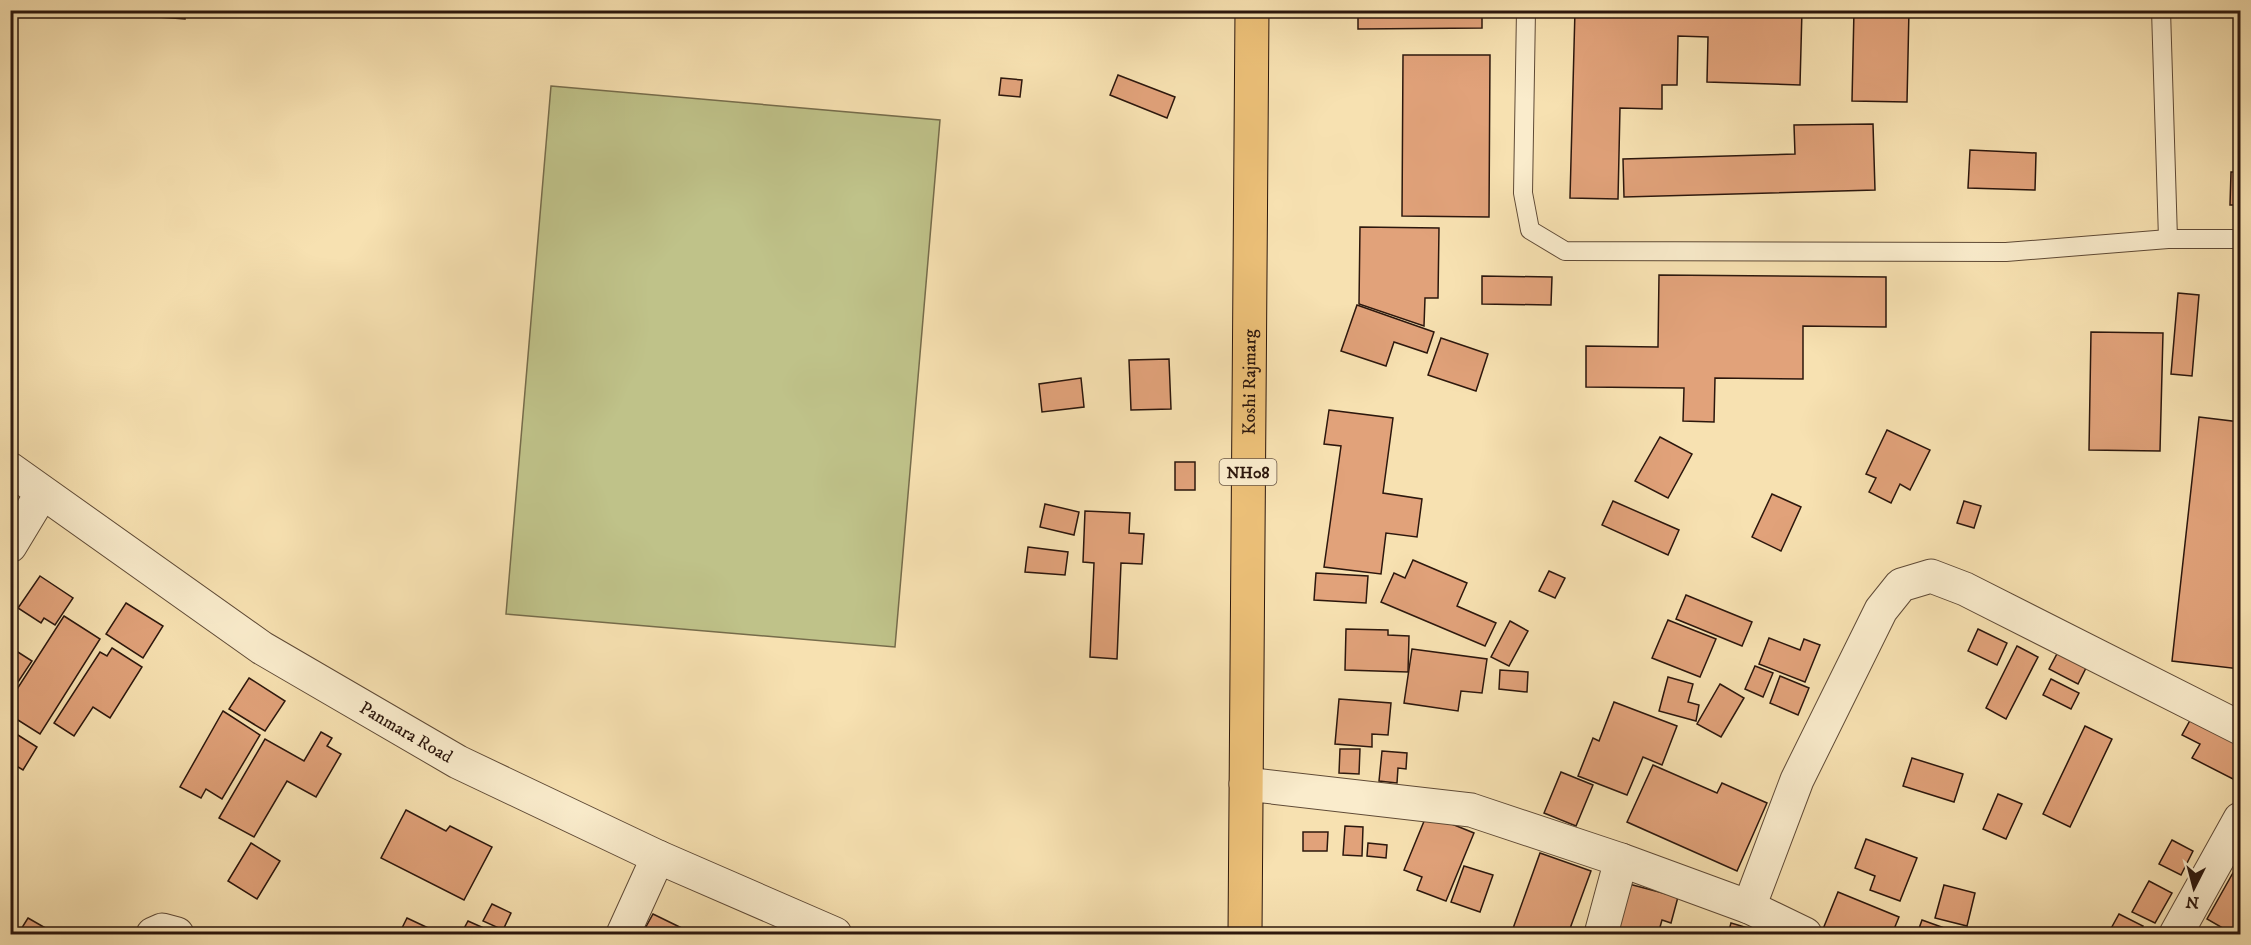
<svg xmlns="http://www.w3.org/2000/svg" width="2251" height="945" font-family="'IM FELL DW Pica',serif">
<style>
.garden{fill:#bfc289;stroke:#766c4b;stroke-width:1.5}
.building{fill:#e1a27a;stroke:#2c170d;stroke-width:1.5}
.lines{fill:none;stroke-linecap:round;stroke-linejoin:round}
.service-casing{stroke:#5f4a36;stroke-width:20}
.minor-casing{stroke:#5f4a36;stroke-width:35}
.tertiary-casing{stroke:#5f4a36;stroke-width:35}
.primary-casing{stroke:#2c170d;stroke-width:35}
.service{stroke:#faeccc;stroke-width:18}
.minor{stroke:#faeccc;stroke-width:33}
.tertiary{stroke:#faeccc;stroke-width:33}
.primary{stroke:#ecc078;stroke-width:33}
.labels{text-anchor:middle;stroke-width:4.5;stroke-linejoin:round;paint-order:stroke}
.shield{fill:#faeccc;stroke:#6a5746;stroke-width:1.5}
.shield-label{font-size:16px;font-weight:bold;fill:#2c170d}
.street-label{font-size:18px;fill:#2c170d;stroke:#faeccc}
</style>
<rect width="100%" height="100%" fill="#f7e1b1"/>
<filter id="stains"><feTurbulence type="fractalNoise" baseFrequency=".00333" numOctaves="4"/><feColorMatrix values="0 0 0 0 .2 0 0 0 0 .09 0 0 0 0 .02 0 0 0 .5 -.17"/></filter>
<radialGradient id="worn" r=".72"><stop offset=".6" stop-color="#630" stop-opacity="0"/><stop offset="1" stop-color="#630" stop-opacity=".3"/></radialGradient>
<polygon class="garden" points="551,86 940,120 895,647 506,614"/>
<g class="building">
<polygon points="61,10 185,10 185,19"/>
<polygon points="1358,10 1482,10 1482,28 1358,29"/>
<polygon points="1575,10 1802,10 1800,85 1707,82 1708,37 1678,36 1677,85 1662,85 1662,109 1620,108 1618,199 1570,198"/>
<polygon points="1854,10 1909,10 1907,102 1852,101"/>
<polygon points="1403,55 1490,55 1489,217 1402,216"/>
<polygon points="1118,75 1175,97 1167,118 1110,95"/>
<polygon points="1001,78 1022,80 1020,97 999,95"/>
<polygon points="1873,124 1875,190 1624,197 1623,159 1795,154 1794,125"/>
<polygon points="1970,150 2036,153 2035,190 1968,188"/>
<polygon points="2231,172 2240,172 2240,205 2230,205"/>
<polygon points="1360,227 1439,228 1438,298 1425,298 1424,326 1359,304"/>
<polygon points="1659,275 1886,277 1886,327 1803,326 1803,379 1715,378 1714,422 1683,421 1684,388 1586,387 1586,346 1658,347"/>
<polygon points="1482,276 1552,277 1551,305 1482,304"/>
<polygon points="2178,293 2199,295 2192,376 2171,374"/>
<polygon points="1357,305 1434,332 1427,353 1394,342 1386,366 1341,351"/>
<polygon points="2091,332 2163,333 2160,451 2089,450"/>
<polygon points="1441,338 1488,354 1476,391 1428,375"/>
<polygon points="1169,359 1171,409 1131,410 1129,360"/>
<polygon points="1081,378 1084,407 1042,412 1039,384"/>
<polygon points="1329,410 1393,418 1383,493 1422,499 1417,537 1386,533 1381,574 1324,567 1341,446 1324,444"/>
<polygon points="2199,417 2240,422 2240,669 2172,661"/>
<polygon points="1887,430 1930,450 1910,490 1900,484 1891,503 1869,492 1876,478 1866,474"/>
<polygon points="1660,437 1692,454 1668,498 1635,481"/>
<rect x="1175" y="462" width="20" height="28"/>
<polygon points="1772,494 1801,507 1781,551 1752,537"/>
<polygon points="1613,501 1679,530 1668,555 1602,525"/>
<polygon points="1964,501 1981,506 1974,528 1957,523"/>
<polygon points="1045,504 1079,512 1074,535 1040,527"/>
<polygon points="1085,511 1130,513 1129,533 1144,534 1142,564 1121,563 1117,659 1090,657 1094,563 1083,562"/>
<polygon points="1028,547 1068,552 1065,575 1025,572"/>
<polygon points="1413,560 1467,583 1457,606 1496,623 1485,646 1381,602 1394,573 1405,578"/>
<polygon points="1549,571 1565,578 1555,598 1539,591"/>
<polygon points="1316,573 1368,576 1366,603 1314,600"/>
<polygon points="40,576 73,598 55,625 44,618 41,623 18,608"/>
<polygon points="1686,595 1752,622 1742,646 1676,619"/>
<polygon points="126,603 163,626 143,658 106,634"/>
<polygon points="64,616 100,639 40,734 10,715 10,700"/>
<polygon points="1668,620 1716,639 1700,677 1652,658"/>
<polygon points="1510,621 1528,631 1509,666 1491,657"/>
<polygon points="1346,629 1388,630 1388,635 1409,636 1408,672 1345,670"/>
<polygon points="1978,629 2007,643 1997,665 1968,651"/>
<polygon points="1769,638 1800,650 1804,639 1820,645 1805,682 1759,664"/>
<polygon points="2017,646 2038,657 2006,719 1986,708"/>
<polygon points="10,647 32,661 12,691 10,690"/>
<polygon points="112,648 142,667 110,718 93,707 74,736 54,723 100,652 107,656"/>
<polygon points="1412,649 1487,659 1482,693 1461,691 1458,711 1404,703"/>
<polygon points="2059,650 2088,664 2078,684 2049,669"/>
<polygon points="1755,666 1773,673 1763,697 1745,689"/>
<polygon points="1500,670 1528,672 1527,692 1499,689"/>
<polygon points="1780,676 1809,688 1798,715 1770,703"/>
<polygon points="1668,677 1693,684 1688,702 1699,705 1696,721 1659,711"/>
<polygon points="249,678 285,701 265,731 229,709"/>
<polygon points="2051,679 2079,693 2071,709 2043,695"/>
<polygon points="1720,684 1744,698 1721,737 1697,724"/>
<polygon points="1339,699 1391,703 1388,735 1372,734 1372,747 1335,744"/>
<polygon points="1614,702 1677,726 1662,765 1643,757 1627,795 1578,776 1593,738 1599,741"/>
<polygon points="223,711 260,735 222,799 206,789 201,798 180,787"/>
<polygon points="2193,715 2238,738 2234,746 2240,749 2240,765 2233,779 2192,758 2200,744 2182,735"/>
<polygon points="2085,726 2112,739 2070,827 2043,814"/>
<polygon points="10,730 37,747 23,770 10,762"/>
<polygon points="321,732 332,738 327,746 341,754 316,797 287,781 254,837 219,818 265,739 304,761"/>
<polygon points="1340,749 1360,749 1359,774 1339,773"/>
<polygon points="1382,751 1407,753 1406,769 1398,768 1397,783 1379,781"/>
<polygon points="1912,758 1963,774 1954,802 1903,786"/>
<polygon points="1653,765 1717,793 1722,783 1767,803 1737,871 1627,822"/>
<polygon points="1561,772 1593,785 1576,826 1544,813"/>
<polygon points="1998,794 2022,804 2006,839 1983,829"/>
<polygon points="406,810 446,831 450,826 492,847 464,900 381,858"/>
<polygon points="1427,814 1474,833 1446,901 1417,890 1422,877 1404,870"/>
<polygon points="1345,826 1363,827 1362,856 1343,855"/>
<polygon points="1303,832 1328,832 1327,851 1303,851"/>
<polygon points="1866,839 1917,858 1900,901 1870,890 1875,876 1855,868"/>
<polygon points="2172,840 2193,851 2181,875 2159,864"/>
<polygon points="251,843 280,861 257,899 228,881"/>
<polygon points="1368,843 1387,845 1386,858 1367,856"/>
<polygon points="1540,853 1591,871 1568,934 1511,934"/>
<polygon points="1464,866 1493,875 1480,912 1451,902"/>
<polygon points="2234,871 2240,875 2240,934 2233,934 2207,919"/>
<polygon points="2149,881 2172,893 2155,923 2132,912"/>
<polygon points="1629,884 1678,897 1671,923 1662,920 1658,934 1644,930 1643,934 1628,934 1616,931"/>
<polygon points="1944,885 1975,893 1967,926 1935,918"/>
<polygon points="1838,892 1899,917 1892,934 1821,934"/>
<polygon points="492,904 511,913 503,930 483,921"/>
<polygon points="653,914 694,934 642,934"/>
<polygon points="2119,914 2143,926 2138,934 2108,934"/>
<polygon points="28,918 56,934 18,934"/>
<polygon points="407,918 441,934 399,934"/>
<polygon points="1922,920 1961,934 1917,934"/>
<polygon points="468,921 497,934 461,934"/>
<polygon points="1731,923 1748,928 1747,934 1728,934"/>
</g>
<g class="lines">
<g class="service-casing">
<g id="service">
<polyline points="1526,10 1523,193 1530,230 1565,251 2006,252 2168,239 2240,239"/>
<polyline points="2161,10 2168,239"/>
</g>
</g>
<g class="minor-casing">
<g id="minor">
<polyline points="10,546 42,493"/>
<polyline points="1246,784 1471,810 1621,860 1749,907 1805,934"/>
<polyline points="1749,907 1797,780 1881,610 1901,585 1931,576 1965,589 2240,728"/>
<polyline points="153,934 162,930 177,934"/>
<polyline points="623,934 658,857"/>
<polyline points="1601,934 1621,860"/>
<polyline points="2176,934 2240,819"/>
</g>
</g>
<g class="tertiary-casing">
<g id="tertiary">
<path id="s1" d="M10 469 262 648 458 762 658 857 835 934"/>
</g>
</g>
<g class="primary-casing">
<g id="primary">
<path id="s2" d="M1245 934 1252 10"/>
</g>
</g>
<use href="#service" class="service"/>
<use href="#minor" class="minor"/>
<use href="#tertiary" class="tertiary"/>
<use href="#primary" class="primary"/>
</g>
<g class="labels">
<rect class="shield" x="1219.5" y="459" width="57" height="26" rx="4.5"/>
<g class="shield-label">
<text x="1248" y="478">NH08</text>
</g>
<g class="street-label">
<text dy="6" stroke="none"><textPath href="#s2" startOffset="552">Koshi Rajmarg</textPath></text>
<text dy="6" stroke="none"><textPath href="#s1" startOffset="476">Panmara Road</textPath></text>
</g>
</g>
<rect width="2251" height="945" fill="none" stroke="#f7e1b1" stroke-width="36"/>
<rect x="12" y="12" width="2227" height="921" fill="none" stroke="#2c170d" stroke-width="3"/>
<rect x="18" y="18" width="2215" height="909" fill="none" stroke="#2c170d" stroke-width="1.5"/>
<g transform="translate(2194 888) rotate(186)" stroke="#faeccc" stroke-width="4.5" paint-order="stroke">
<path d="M0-4.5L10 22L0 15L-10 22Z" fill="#2c170d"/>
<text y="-9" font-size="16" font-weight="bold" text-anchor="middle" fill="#2c170d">N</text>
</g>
<rect width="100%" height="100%" filter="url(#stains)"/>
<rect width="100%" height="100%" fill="url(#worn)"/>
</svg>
